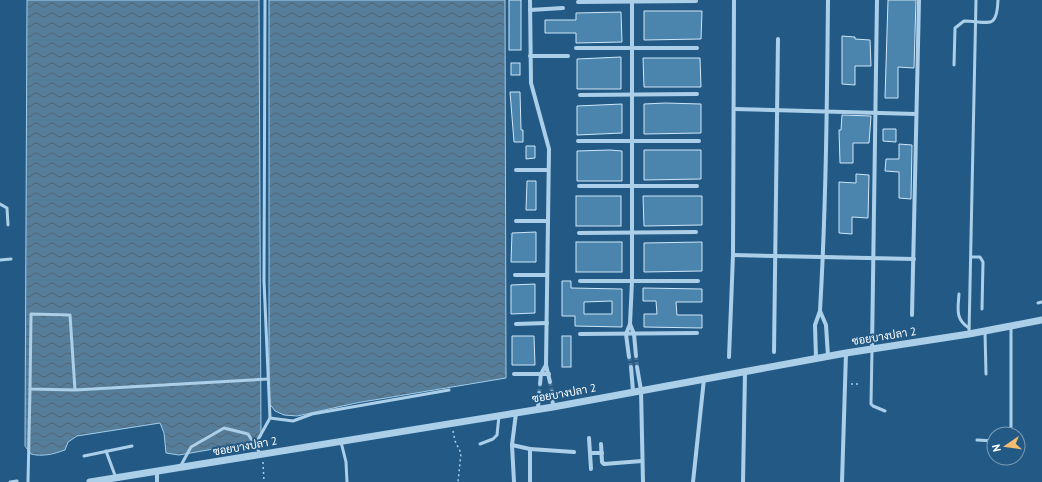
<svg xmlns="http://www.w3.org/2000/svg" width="1042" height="482" font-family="'PT Sans',Sarabun,sans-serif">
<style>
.water{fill:url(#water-waves);stroke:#a0ccea}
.building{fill:#4b84ad;stroke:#d0e6f7;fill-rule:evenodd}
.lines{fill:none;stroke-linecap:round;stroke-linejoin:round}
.minor-tunnel{stroke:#447397;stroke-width:4;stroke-dasharray:4 2;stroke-linecap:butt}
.path{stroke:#accfe9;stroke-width:1.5;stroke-dasharray:2 3;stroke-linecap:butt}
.service{stroke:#accfe9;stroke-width:3}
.minor{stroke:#accfe9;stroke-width:4}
.tertiary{stroke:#accfe9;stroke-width:7}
.labels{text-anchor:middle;stroke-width:4;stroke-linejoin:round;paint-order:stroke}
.street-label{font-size:11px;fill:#fff;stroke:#235a85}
</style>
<defs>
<pattern id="water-waves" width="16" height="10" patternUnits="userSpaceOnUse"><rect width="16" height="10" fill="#567e9b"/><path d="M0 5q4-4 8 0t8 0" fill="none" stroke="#516574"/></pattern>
</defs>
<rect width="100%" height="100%" fill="#235a85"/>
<g class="water">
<path d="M27 0H259L261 437 254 442 179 455 166 453 164 433 160 423 77 436 68 442 65 450C54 454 42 457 31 454L25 446Z"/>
<polygon points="269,0 505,0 506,378 356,403 297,416 284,415 275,411 269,403"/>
</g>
<g class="building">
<rect x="509" y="0" width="12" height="50"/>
<polygon points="888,0 916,0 914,68 898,67 898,98 885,98"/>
<polygon points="644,11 702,11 701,39 644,40"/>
<polygon points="621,12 622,42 576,43 576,33 545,33 545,20 576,20 576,13"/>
<polygon points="842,36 855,37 855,39 870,40 871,66 855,66 855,85 842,84"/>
<polygon points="621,57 621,89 577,89 577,59"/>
<polygon points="643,58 700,58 701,87 644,87"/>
<rect x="511" y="63" width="9" height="12"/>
<polygon points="510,92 520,92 521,130 523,130 523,142 514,142"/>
<polygon points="665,103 701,104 701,133 644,134 644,104"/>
<polygon points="622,104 622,133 577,135 577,106"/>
<polygon points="842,115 871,116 869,143 853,143 853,163 840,163 839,130 841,130"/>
<polygon points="883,129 896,129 896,142 883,141"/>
<polygon points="899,144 912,145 911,199 899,198 899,172 885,171 886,159 899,159"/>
<polygon points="526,146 535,146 535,158 526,159"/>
<polygon points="610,150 622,151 622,181 577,181 577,151"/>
<polygon points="644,150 701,150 701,179 644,180"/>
<polygon points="856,174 869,175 868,218 852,217 852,234 839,233 839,182 856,183"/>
<polygon points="527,181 536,181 536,210 526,210"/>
<rect x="576" y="196" width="45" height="30"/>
<polygon points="643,196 702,196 702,225 644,226"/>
<polygon points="536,232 536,262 511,262 512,233"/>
<rect x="576" y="242" width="46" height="30"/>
<polygon points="702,242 702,271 644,272 644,243"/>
<path d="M562 281H571V288L622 289V327L575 326V316H562ZM612 301V314H584V302Z"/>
<polygon points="535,284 535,313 511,314 511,285"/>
<polygon points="643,288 702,289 702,302 676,302 677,315 702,315 702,328 644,327 644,314 657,314 656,301 643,301"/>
<polygon points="512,336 534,336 535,365 512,365"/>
<rect x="562" y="336" width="9" height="31"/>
</g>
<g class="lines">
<g class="minor-tunnel">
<polyline points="636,356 637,367"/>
<polyline points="629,357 631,367"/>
<polyline points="550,382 552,392"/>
<polyline points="539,393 540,384"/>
</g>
<g class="path">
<polyline points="851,384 859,384"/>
<polyline points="453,431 455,441 461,453 458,482"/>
<polyline points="263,462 264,482"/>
</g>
<g class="service">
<polyline points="265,0 264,281 270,418"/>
<path d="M954 65 955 28 964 21C988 21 997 31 998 0"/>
<polyline points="0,204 7,208 8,225"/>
<polyline points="971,257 980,257 983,262 982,309"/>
<polyline points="0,260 11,259"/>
<path d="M959 294C958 309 955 319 969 328"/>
<polyline points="1038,303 1042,302"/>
<polyline points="1011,326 1011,434"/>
<polyline points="985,332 986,374"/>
<polyline points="969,334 976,0"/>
<polyline points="872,350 871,404 873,406 885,411"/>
<polyline points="75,390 70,315 31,314 30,389 75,390 268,379"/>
<polyline points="977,440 994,441"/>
<polyline points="341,442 346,462 347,482"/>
<polyline points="480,444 493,439 497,435 499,416"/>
<polyline points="255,445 270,418 293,421 312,414 449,390"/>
<polyline points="106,451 116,478"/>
<polyline points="84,456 132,446"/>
<polyline points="180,467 191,447 224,428 248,434 260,453"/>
<polyline points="10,482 17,481"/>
<polyline points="28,482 30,389"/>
</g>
<g class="minor">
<polyline points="530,0 531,83 549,149 546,365"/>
<polyline points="578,2 696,1"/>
<polyline points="530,10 563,8"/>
<polyline points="576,48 697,48"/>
<polyline points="530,56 568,56"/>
<polyline points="580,95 697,94"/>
<polyline points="734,109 916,114"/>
<polyline points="578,141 699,141"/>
<polyline points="516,170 548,170"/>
<polyline points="579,186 697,186"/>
<polyline points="516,221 548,221"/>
<polyline points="579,233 696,232"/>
<polyline points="733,255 914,259"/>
<polyline points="515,275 547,275"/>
<polyline points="580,281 698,281"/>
<path d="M820 311C826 208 827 104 828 0"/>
<polyline points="912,315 919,0"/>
<polyline points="516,324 547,323"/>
<polyline points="630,324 632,281 632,0"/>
<polyline points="580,334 697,333"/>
<polyline points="872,349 877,0"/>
<polyline points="774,352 778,39"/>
<polyline points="629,357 626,334 630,324 634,334 636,356"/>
<polyline points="729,357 733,255 734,0"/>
<polyline points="816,358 815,325 820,311 826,325 828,356"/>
<polyline points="631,367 633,391"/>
<polyline points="637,367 641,390 643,482"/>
<polyline points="514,374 549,374"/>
<polyline points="540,384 541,374 546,365 550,382"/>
<polyline points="552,392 553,407"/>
<polyline points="538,409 539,393"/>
<polyline points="589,438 591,469"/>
<polyline points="601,444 602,462 604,464 642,461"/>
<polyline points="512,445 530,449 530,482"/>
<polyline points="530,449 574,452"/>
<polyline points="590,453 602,453"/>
<polyline points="157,472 157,482"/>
<polyline points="514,482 512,445 516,413"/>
<polyline points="693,482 704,379"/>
<polyline points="743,482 745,372"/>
<polyline points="842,482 846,353"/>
</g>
<polyline class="tertiary" points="90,482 553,407 846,353 969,334 1042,320"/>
</g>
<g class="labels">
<g class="street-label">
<text transform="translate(884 336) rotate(-9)" y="4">ซอยบางปลา 2</text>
<text transform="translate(564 393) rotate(-10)" y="4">ซอยบางปลา 2</text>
<text transform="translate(245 446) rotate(-10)" y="4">ซอยบางปลา 2</text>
</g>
</g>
<g transform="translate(1006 446) rotate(257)"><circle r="19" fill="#235a85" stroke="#7b9cb6"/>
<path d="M0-3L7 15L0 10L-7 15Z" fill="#f4bc6f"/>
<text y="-6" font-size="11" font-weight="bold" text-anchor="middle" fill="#ffffff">N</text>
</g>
</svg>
